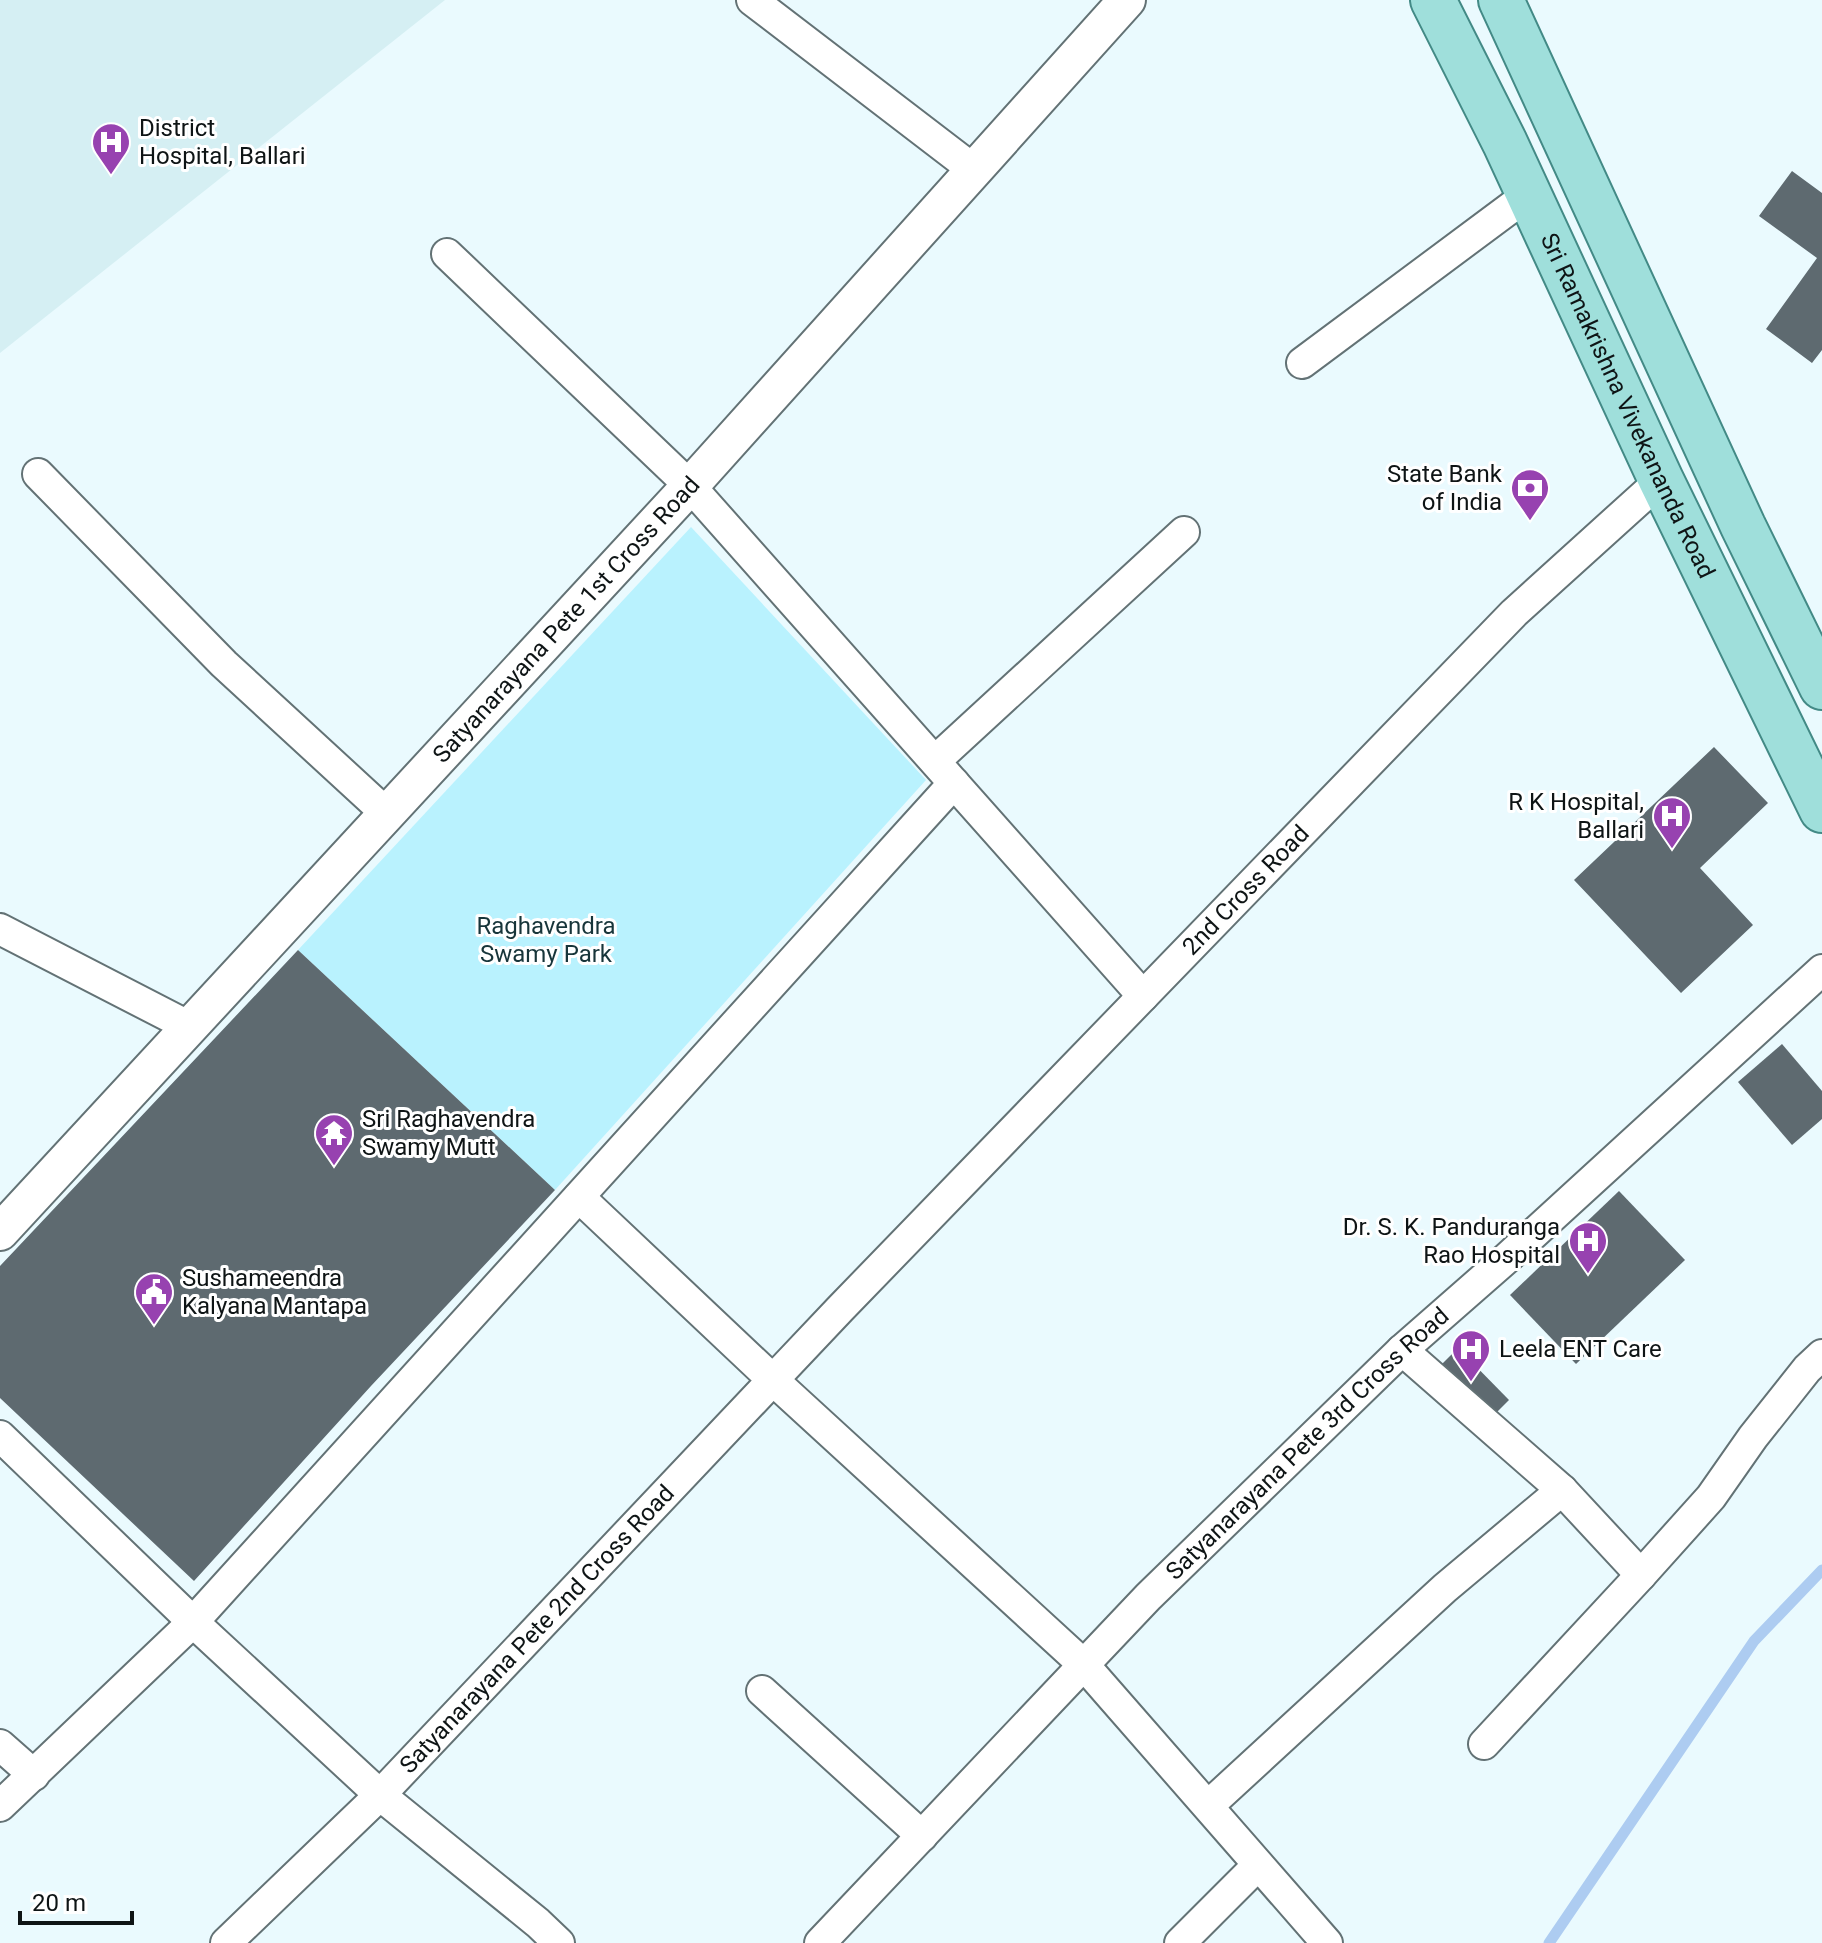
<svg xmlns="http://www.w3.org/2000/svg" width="1822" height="1943" font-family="Roboto,sans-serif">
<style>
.built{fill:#d5eff3}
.green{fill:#b9f2fe}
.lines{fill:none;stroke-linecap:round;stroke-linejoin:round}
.stream{stroke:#adccf1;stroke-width:11}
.building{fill:#5e6a70}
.minor-casing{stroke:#637275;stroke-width:34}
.tertiary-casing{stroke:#637275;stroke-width:40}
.primary-casing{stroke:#438a86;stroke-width:48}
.minor{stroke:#fff;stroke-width:30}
.tertiary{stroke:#fff;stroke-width:36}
.primary{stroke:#9fdfdb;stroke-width:44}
.labels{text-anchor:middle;stroke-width:6;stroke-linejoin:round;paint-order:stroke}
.poi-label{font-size:24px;fill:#0e1415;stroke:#fff;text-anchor:start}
.street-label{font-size:24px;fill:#0e1415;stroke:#fff}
.park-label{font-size:24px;fill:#17353a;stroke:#fff}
</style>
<rect width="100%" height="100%" fill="#eafafe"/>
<polygon class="built" points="0,0 445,0 0,353"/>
<polygon class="green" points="691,527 926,780 555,1190 298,950"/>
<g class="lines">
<polyline class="stream" points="1549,1943 1754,1641 1822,1570"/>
</g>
<g class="building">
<polygon points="1792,171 1822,193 1822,350 1812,363 1766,329 1817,258 1759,216"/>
<polygon points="1714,747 1768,803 1700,868 1753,925 1681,993 1574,880"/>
<polygon points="298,950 555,1190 371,1386 194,1581 0,1398 0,1266"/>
<polygon points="1782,1044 1822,1091 1822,1119 1792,1145 1738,1082"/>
<polygon points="1619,1191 1685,1260 1576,1364 1510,1295"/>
<polygon points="1458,1348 1509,1400 1487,1422 1436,1370"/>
</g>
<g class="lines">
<g class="minor-casing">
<g id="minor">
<polyline points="752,0 974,170"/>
<polyline points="447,254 690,486 1143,996"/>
<polyline points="1302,363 1529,194"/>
<polyline points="38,474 224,664 387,814"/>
<polyline points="935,761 1184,532"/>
<polyline points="0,929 190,1027"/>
<polyline points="579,1197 773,1380 1084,1665 1327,1943"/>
<polyline points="1402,1350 1562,1490 1641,1575"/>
<polyline points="0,1436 193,1622 380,1795 538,1923 559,1943"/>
<polyline points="762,1691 922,1836"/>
<polyline points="1484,1744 1641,1575 1711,1497 1753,1437 1807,1369 1822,1355"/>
<polyline points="0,1745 34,1775"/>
<polyline points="0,1806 193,1622 954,783"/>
<polyline points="1208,1806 1445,1588 1562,1490"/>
<path id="s1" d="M226 1943 380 1795 840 1309 1514 613 1661 480"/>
<path id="s2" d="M820 1943 1148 1597 1402 1350 1507 1258 1822 970"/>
<polyline points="1180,1943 1258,1865"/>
</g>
</g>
<g class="tertiary-casing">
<g id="tertiary">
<path id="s3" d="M0 1232 690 486 1127 0"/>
</g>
</g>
<g class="primary-casing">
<g id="primary">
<path id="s4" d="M1433 0 1505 143 1661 480 1822 810"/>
<polyline points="1501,0 1743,526 1822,687"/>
</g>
</g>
<use href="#minor" class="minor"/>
<use href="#tertiary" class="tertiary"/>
<use href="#primary" class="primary"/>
</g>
<defs>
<g id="hospital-pin" transform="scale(2)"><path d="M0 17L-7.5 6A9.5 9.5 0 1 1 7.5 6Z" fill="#9742b0" stroke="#fff"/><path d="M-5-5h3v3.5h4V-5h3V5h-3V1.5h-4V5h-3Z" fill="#fff"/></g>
<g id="bank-pin" transform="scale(2)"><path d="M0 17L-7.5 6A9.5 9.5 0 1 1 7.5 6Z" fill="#9742b0" stroke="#fff"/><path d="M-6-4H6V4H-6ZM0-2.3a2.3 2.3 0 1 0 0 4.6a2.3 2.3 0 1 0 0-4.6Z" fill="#fff"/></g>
<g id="temple-pin" transform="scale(2)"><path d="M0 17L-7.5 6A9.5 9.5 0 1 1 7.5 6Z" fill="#9742b0" stroke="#fff"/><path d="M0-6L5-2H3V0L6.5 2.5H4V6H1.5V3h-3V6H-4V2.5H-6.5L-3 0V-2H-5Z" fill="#fff"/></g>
<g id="civic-pin" transform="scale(2)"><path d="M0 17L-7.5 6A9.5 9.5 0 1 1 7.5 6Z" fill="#9742b0" stroke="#fff"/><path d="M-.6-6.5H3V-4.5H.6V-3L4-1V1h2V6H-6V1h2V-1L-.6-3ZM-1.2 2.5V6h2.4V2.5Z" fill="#fff"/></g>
</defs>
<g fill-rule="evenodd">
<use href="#hospital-pin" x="111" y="142"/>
<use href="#bank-pin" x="1530" y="488"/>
<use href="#hospital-pin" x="1672" y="816"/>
<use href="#temple-pin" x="334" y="1133"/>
<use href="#hospital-pin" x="1588" y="1241"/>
<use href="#civic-pin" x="154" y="1292"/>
<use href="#hospital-pin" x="1471" y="1349"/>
</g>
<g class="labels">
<g class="poi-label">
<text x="139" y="136">District<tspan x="139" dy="28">Hospital, Ballari</tspan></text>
<text x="1502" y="482" text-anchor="end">State Bank<tspan x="1502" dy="28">of India</tspan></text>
<text x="1644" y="810" text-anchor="end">R K Hospital,<tspan x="1644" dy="28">Ballari</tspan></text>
<text x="362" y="1127">Sri Raghavendra<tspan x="362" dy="28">Swamy Mutt</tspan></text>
<text x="1560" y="1235" text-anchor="end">Dr. S. K. Panduranga<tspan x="1560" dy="28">Rao Hospital</tspan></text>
<text x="182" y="1286">Sushameendra<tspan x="182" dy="28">Kalyana Mantapa</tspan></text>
<text x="1499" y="1357">Leela ENT Care</text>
</g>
<g class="street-label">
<text dy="8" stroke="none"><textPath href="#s4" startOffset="450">Sri Ramakrishna Vivekananda Road</textPath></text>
<text dy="8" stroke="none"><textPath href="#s3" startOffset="834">Satyanarayana Pete 1st Cross Road</textPath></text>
<text dy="8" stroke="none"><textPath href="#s1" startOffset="1466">2nd Cross Road</textPath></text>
<text dy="8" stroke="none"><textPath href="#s2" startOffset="698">Satyanarayana Pete 3rd Cross Road</textPath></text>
<text dy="8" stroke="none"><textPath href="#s1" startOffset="442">Satyanarayana Pete 2nd Cross Road</textPath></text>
</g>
<g class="park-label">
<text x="546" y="934">Raghavendra<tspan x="546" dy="28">Swamy Park</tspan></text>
</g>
</g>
<path d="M20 1911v12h112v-12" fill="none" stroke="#0e1415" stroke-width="4"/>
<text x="32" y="1911" font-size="24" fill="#0e1415" stroke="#ffffff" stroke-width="6" paint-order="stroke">20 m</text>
</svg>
